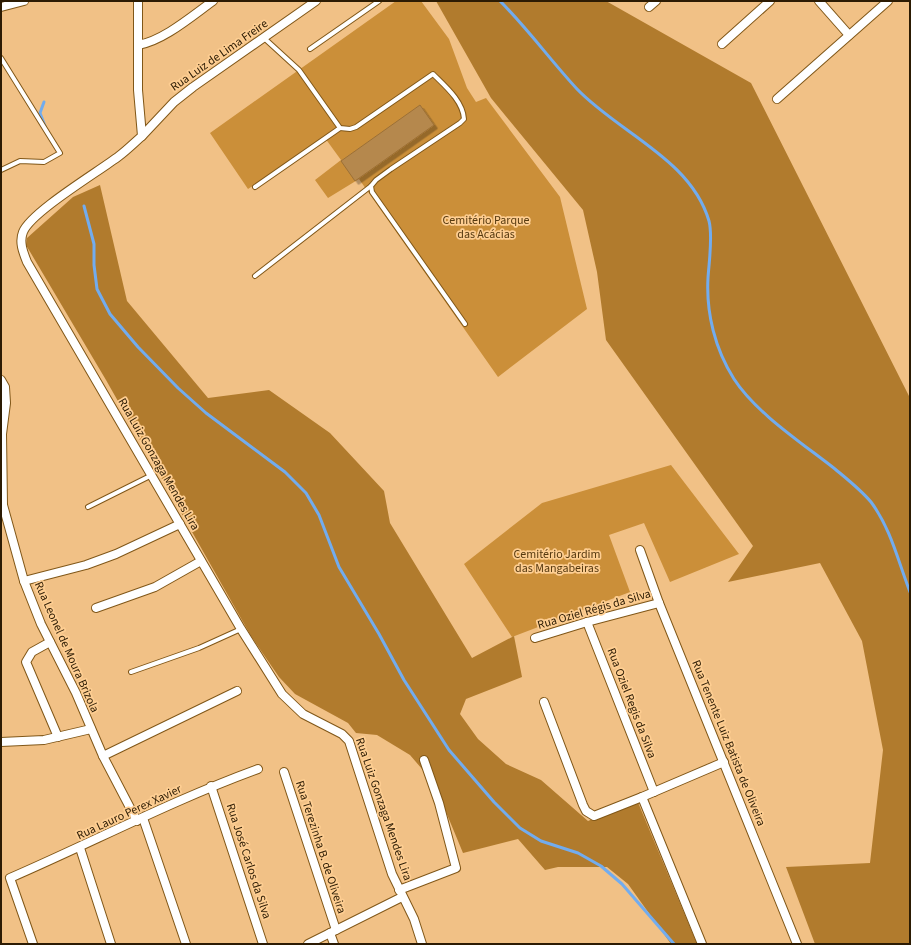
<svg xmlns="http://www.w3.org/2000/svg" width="911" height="945" font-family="'Source Sans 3',sans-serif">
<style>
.green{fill:#cb8f39}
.forest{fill:#b17b2d}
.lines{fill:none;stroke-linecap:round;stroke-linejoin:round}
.stream{stroke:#72acee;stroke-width:3}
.building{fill:#b5884e;stroke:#9c7036;filter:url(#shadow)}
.service-casing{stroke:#805718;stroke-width:6}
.minor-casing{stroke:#805718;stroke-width:10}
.service{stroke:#fff;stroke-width:4}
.minor{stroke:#fff;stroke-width:8}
.labels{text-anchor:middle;stroke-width:3.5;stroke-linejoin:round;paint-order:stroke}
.street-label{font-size:12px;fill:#2c1b03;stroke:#fece92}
.park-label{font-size:12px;fill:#56390f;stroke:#fece92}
</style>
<defs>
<filter id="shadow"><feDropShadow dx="3.5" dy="3.5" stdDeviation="0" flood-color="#0004"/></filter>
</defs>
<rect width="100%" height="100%" fill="#f1c186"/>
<g class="green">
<polygon points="396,1 421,1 449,39 467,88 476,102 486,98 560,197 587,309 498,377 359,179 328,198 315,180 341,160 325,138 248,189 210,133"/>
<polygon points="671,465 739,554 670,582 644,523 609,535 630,592 512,637 464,564 542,503"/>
</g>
<g class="forest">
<polygon points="436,1 606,1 751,83 910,398 910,944 815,944 786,867 870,863 883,750 862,641 820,563 728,582 753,546 606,340 597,272 583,210 491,98"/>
<polygon points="100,185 127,301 208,398 269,390 330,433 384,491 390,523 472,658 514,636 522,677 466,699 460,714 478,739 506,764 541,780 588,821 637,800 697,944 671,944 628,884 607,867 558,867 545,870 518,839 463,853 434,783 410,755 377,735 356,733 348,723 295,694 279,677 251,636 106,380 26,245 27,238 73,197"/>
</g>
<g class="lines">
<g class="stream">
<path d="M500 1C528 29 551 61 577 89 619 133 691 159 709 221 713 236 709 262 708 278 706 313 715 349 734 379 756 413 802 443 835 469 847 479 861 490 871 502 891 529 898 561 910 592"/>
<polyline points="44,102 40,113 45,126"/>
<polyline points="84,206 94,244 94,265 97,289 110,314 138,347 178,388 206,413 285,472 306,493 319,515 339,567 379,634 404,680 449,750 494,802 520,828 541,841 578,853 601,866 622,884 674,944"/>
</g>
</g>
<polygon class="building" points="420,105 434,125 355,181 341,161"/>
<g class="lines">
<g class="service-casing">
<g id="service">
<path d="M264 38 299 70 340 128 350 129 356 127 433 74C445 86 463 101 464 119L460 123 391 169 376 180 371 186 372 192 465 324"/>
<polyline points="310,49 379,1"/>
<polyline points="1,58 60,153 44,162 20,161 1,170"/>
<polyline points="255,187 340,128"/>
<polyline points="255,276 371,186"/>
<polyline points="88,507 152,475"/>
<polyline points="131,672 199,648 241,629"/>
</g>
</g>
<g class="minor-casing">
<g id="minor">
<path d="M138 1V90L142 136C134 143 127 150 119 156 98 172 31 212 23 232 19 242 23 252 27 262L241 629 282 694 303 714 342 734 349 741 392 874 414 919 422 944"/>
<polyline points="819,1 849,35"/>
<polyline points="1,7 24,1"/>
<polyline points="649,7 656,1"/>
<polyline points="722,44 770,1"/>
<path d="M138 45C163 41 192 16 213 1"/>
<polyline points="777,99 888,1"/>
<polyline points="142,136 174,102 193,87 316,1"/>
<polyline points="1,380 5,387 6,403 2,434 3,505 24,581 41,624 76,693 103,756 137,821"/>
<polyline points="640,550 659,603 797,944"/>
<polyline points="24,581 86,565 116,554 180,524"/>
<polyline points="96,608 155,587 201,561"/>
<polyline points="587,622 654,792"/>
<polyline points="535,638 587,622 659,603"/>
<polyline points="50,642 32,652 26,662 58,737"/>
<polyline points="544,702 583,805 586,811 594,816 642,797 724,762"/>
<polyline points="1,742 44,740 91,729"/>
<polyline points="103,756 237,691"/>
<polyline points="284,772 336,930"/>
<polyline points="211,786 263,944"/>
<polyline points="642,797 702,944"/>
<polyline points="143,818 186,944"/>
<polyline points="80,848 111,944"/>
<polyline points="399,890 456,868 439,803 424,760"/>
<polyline points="330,933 334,944"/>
<path d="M33 944 10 878C93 842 173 800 258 769"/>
<polyline points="308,944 402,897"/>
</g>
</g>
<use href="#service" class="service"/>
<use href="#minor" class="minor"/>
</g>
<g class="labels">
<g class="street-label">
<text transform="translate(219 55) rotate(-35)" y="4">Rua Luiz de Lima Freire</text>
<text transform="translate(159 464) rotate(60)" y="4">Rua Luiz Gonzaga Mendes Lira</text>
<text transform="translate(594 609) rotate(-16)" y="4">Rua Oziel Régis da Silva</text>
<text transform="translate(67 647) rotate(66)" y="4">Rua Leonel de Moura Brizola</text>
<text transform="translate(632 703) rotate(69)" y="4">Rua Oziel Regis da Silva</text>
<text transform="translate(729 743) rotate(68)" y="4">Rua Tenente Luiz Batista de Oliveira</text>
<text transform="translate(384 809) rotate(71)" y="4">Rua Luiz Gonzaga Mendes Lira</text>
<text transform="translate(129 812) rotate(-25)" y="4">Rua Lauro Perex Xavier</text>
<text transform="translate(321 847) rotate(72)" y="4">Rua Terezinha B. de Oliveira</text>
<text transform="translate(249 861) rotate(72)" y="4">Rua José Carlos da Silva</text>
</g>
<g class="park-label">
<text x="486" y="224">Cemitério Parque<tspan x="486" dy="14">das Acácias</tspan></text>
<text x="557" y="558">Cemitério Jardim<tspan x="557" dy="14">das Mangabeiras</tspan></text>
</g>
</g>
<rect width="911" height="945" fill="none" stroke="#2c1b03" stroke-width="4"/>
</svg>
